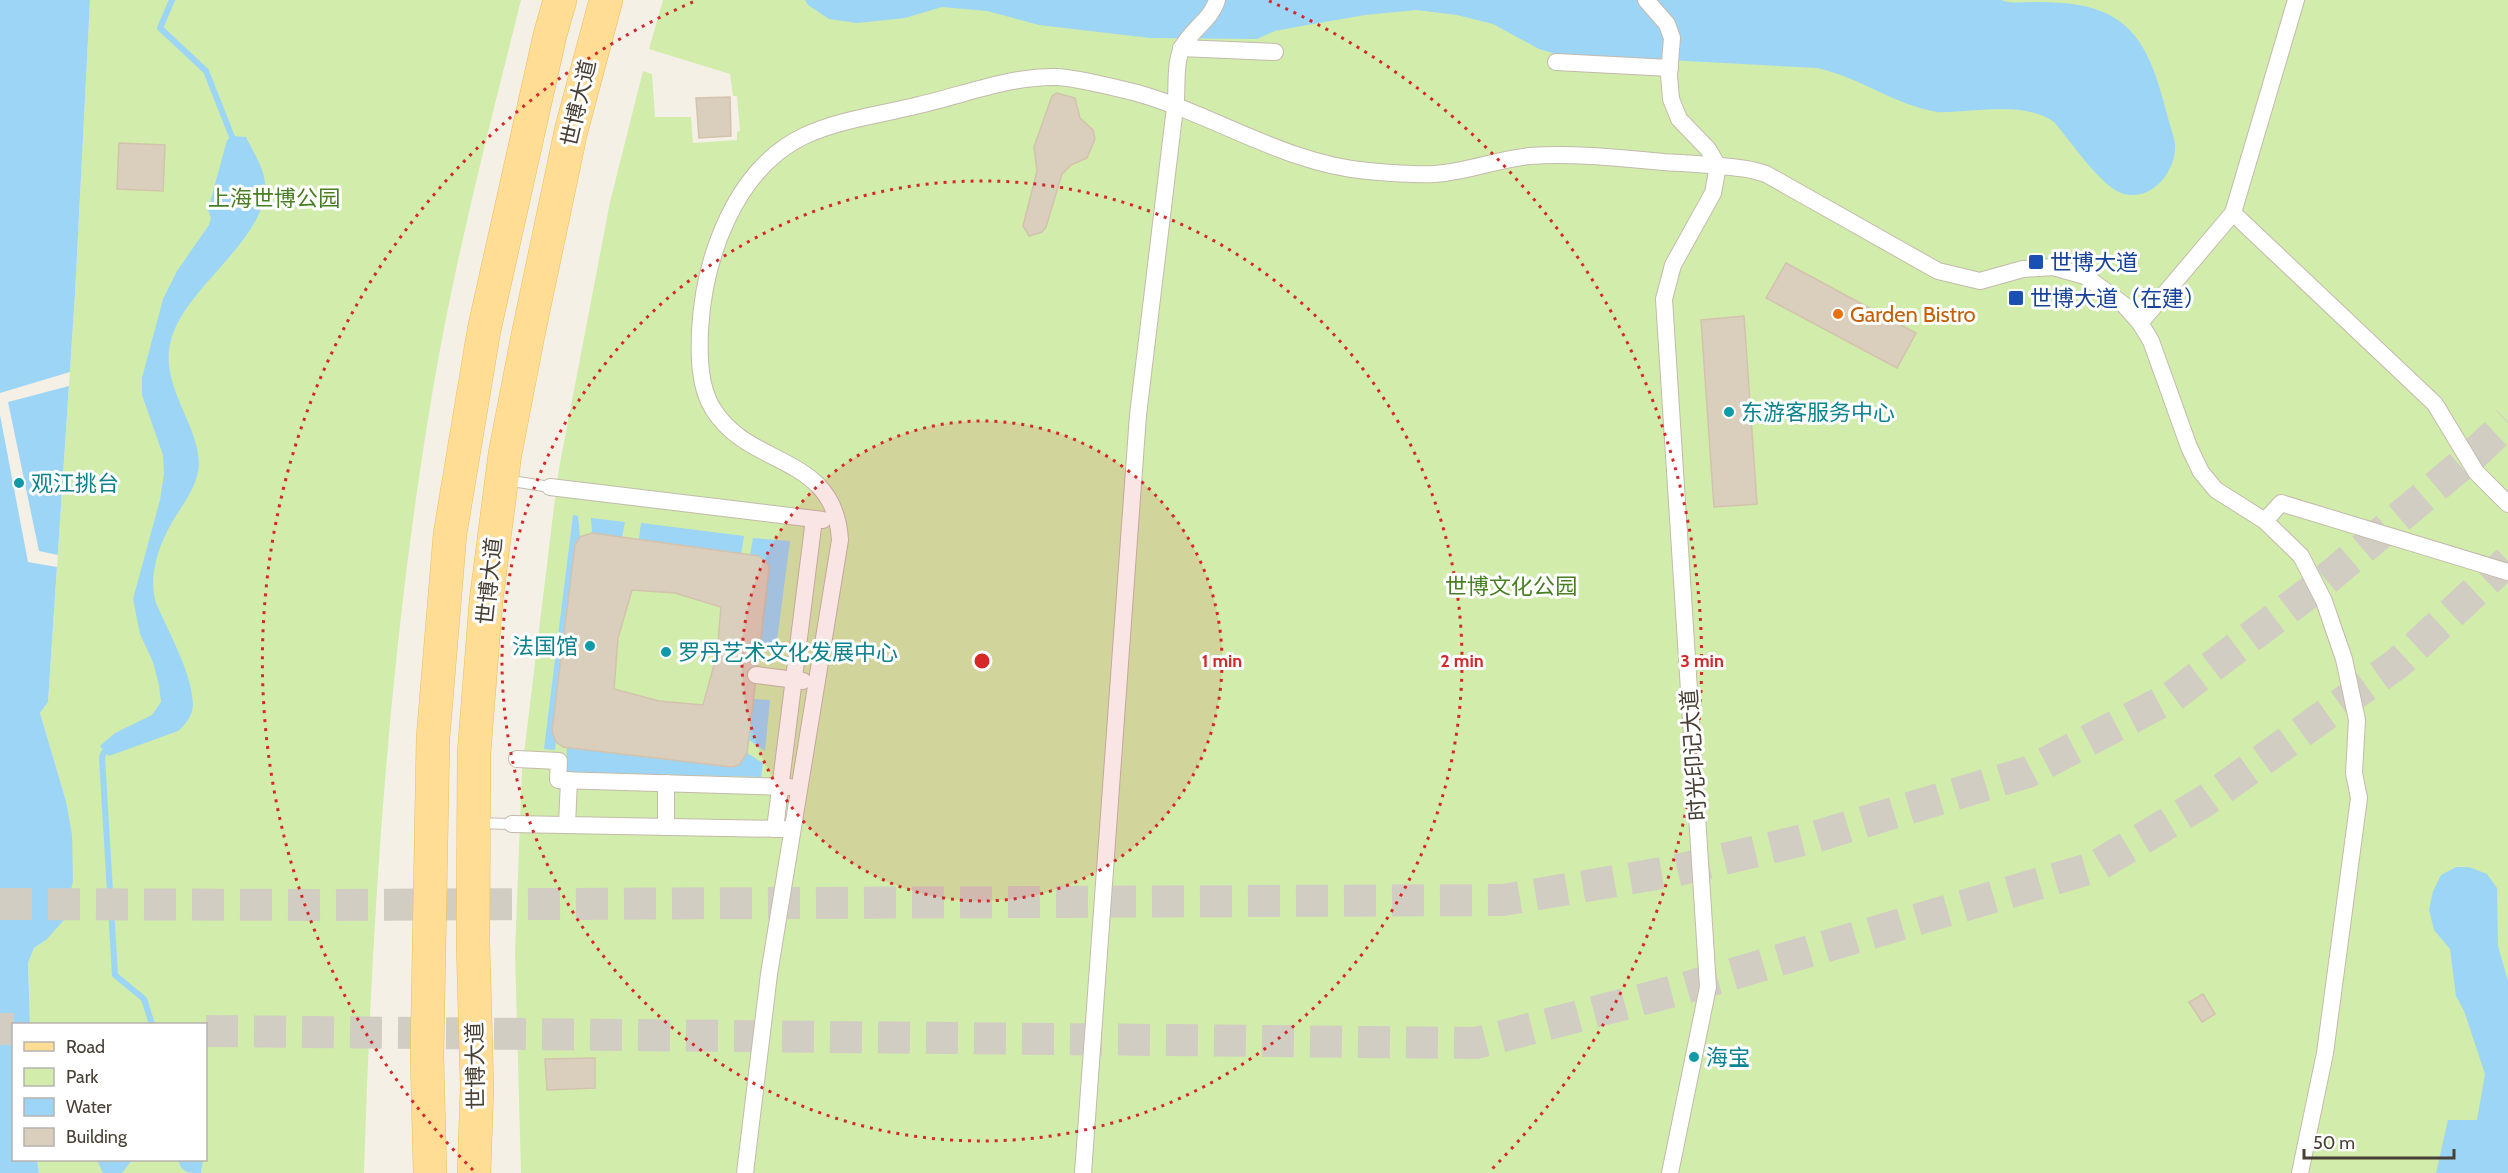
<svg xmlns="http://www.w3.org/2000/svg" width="2508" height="1173" font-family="Cabin,'Noto Sans SC',sans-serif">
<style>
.green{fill:#d1ecab}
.water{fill:#9dd5f7}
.pier{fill:#f5f0e6}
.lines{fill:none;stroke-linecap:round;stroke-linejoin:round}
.stream{stroke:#9dd5f7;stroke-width:6}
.building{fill:#dacebd;stroke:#d3c3ad;stroke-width:1.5;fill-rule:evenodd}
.secondary-tunnel{stroke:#d2cdc3;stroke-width:32;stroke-dasharray:32 16;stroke-linecap:butt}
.service-casing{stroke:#c4baab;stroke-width:12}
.pedestrian-casing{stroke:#c4baab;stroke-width:18}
.primary-casing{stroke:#eebd5a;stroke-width:34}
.service{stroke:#fff;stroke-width:10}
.pedestrian{stroke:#fff;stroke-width:16}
.primary{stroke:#ffdd95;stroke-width:33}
.ring{fill:none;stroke:#d62828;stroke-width:3;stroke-dasharray:3 6}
.transit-dot{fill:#1a4fb4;stroke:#fff;stroke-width:2}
.food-dot{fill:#e8710a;stroke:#fff;stroke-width:2}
.culture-dot{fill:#0f9aa8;stroke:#fff;stroke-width:2}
.labels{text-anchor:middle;stroke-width:6;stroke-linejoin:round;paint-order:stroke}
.street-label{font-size:22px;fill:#484035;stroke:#fff}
.park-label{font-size:22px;fill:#487f22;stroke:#fff}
.transit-label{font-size:22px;fill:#164399;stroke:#fff;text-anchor:start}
.food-label{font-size:22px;fill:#c56008;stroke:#fff;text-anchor:start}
.culture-label{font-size:22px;fill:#0d838f;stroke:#fff;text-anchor:start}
.centre{fill:#d62828;stroke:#fff;stroke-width:3}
.ring-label{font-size:18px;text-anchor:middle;font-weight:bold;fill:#d62828;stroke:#fff;stroke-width:6;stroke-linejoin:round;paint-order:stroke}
</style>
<rect width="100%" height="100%" fill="#f5f0e6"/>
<g class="green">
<path d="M90 0H521C489 129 455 258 433 389 389 648 372 911 364 1173H39L37 1160H206V1024H30L28 963 34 948 46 940 66 801 40 713 48 702 75 294Z"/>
<polygon points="663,0 2508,0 2508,1173 521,1173 515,952 522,770 558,474 610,202 643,71 652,74 655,117 691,117 693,143 737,140 737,132 740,131 737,96 733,96 730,74 649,49"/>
</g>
<g class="water">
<polygon points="0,0 90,0 75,294 48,702 40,713 66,801 72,835 73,881 64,920 46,940 34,948 28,963 30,1024 14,1024 14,1160 37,1160 39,1173 0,1173"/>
<path d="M805 0H2001C2010 4 2022 2 2032 2 2059 2 2089 3 2113 17 2148 37 2158 81 2168 118 2170 126 2174 136 2175 144 2177 175 2145 208 2115 190 2093 175 2072 143 2054 122 2030 105 1993 109 1965 111 1956 111 1946 113 1937 112 1892 104 1862 78 1817 68L1556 54 1539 49 1493 24 1457 15 1416 10 1365 15 1296 27 1275 31 1257 39 1150 38 1039 25 987 11 942 7 905 18 857 23 829 19 808 5Z"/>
<path d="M233 136 246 137C252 150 264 168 265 183 269 239 185 286 171 340 157 389 209 434 197 476 192 494 180 508 171 524 158 547 148 578 156 603 168 631 192 673 193 704 193 715 186 724 178 731L109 756 100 746 115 733 152 715 161 702 159 685 153 662 140 634 133 599 160 500 164 474 163 455 142 395V378L163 299 177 271 209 225 211 218 208 210 227 140Z"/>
<polygon points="573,515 578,516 580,537 575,545 552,731 556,742 555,750 544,749"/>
<polygon points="591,518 625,522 622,537 592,533"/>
<polygon points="641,523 744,536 741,554 639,539"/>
<path d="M753 538 790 541 776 648 759 653 769 569C767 559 759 556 750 555Z"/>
<polygon points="754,699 770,700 765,751 749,740"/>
<polygon points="567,747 732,767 739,765 747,753 763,763 761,777 566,772"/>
<polygon points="2456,867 2469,867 2487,874 2497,888 2498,946 2508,981 2508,1173 2436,1173 2448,1120 2477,1120 2485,1074 2464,1011 2456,996 2450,949 2434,930 2429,910 2433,891 2441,875"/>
<polygon points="97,1160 132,1160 122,1173 103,1173"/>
<path d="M178 1160H203L201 1173C188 1173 182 1173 178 1160Z"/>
</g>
<polygon class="pier" points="70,372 69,386 8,402 39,551 58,555 57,567 28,562 0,415 0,393"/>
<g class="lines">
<g class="stream">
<polyline points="172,0 160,28 206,71 234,142"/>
<polyline points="109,749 104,752 102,758 115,975 144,999 152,1024"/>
</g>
</g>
<g class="building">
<polygon points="1057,93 1075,98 1080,118 1093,130 1095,139 1087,158 1071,165 1062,174 1046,227 1042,232 1029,236 1023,226 1037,171 1034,147 1052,96"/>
<polygon points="730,97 731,136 699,138 696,98"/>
<polygon points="119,143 165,145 163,191 117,189"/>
<polygon points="1786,263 1916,333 1897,368 1766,298"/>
<polygon points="1744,316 1757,504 1714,507 1701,320"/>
<path d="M592 533 759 556 768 564 769 569 747 753 739 765 732 767 563 747 556 742 552 731 575 545 580 537ZM632 590 675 593 721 607 717 654 703 705 659 701 614 689 618 638Z"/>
<polygon points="2203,994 2215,1014 2202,1022 2189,1002"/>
<polygon points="595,1058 595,1088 547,1090 545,1059"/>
</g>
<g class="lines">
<g class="secondary-tunnel">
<polyline points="0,904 315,905 1503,900 1674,871 1811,838 2028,772 2173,696 2323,582 2473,455 2508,422"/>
<polyline points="0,1029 14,1029"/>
<polyline points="206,1031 1476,1043 1678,990 2095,867 2205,801 2398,663 2508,561"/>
</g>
<g class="service-casing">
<g id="service">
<polyline points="506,480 550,487"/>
<polyline points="477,823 512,824"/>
</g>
</g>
<g class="pedestrian-casing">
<g id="pedestrian">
<polyline points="1646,0 1667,24 1672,38 1669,75 1671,99 1679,119 1708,149 1718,166 1713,193 1673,265 1664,299 1708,987 1670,1173"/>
<polyline points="1181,48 1275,52"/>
<polyline points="1556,62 1670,68"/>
<polyline points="2233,213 2435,404 2476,472 2508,504"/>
<polyline points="2140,323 2233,213 2296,0"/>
<polyline points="550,487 823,520"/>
<polyline points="2265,521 2281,503 2508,572"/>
<polyline points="756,675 803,681"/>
<polyline points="517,759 559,761 558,780 790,787"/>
<polyline points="512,824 784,829"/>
<polyline points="567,825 569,780"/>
<polyline points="666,827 666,783"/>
<polyline points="775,829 814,519"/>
<path d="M745 1173 769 974 840 540C835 453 750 469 713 409 699 387 699 355 700 330 704 258 735 169 804 136 841 119 880 115 919 105 964 95 1009 76 1057 77 1076 78 1117 88 1137 93 1215 115 1286 164 1368 171 1390 173 1414 175 1435 174 1467 172 1498 159 1530 156 1574 153 1620 158 1663 162 1693 164 1723 165 1752 170L1766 174 1938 271 1980 281 2023 269 2053 267 2085 276 2124 305 2140 323 2151 341 2189 447 2201 472 2216 490 2265 521 2301 556 2324 601 2344 659 2357 720 2354 773 2359 798 2325 1053 2300 1173"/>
<path d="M1083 1173 1138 415 1176 99C1177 83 1175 60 1183 46 1192 29 1211 20 1217 0"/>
</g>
</g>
<g class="primary-casing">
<g id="primary">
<polyline points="430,1173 427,1056 433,738 450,534 484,330 550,35 560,0"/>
<polyline points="474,1173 477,1088 473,942 474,753 486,601 505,454 528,335 571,131 606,0"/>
</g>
</g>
<use href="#service" class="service"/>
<use href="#pedestrian" class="pedestrian"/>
<use href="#primary" class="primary"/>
</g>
<circle cx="982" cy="661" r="240" fill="#d62828" fill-opacity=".12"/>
<g class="ring">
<circle cx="982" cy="661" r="240"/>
<circle cx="982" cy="661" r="480"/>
<path d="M473 1170A720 720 0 0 1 695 1M1269 1A720 720 0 0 1 1491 1170"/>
</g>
<g class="transit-dot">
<rect x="2028" y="254" width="16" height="16" rx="3"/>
<rect x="2008" y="290" width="16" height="16" rx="3"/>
</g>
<circle class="food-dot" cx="1838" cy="314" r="6"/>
<g class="culture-dot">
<circle cx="1729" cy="412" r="6"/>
<circle cx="19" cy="483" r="6"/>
<circle cx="590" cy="646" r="6"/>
<circle cx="666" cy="652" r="6"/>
<circle cx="1694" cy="1057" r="6"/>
</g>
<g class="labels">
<g class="street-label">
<text transform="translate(578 103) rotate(-77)" y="8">世博大道</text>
<text transform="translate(489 581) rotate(-84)" y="8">世博大道</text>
<text transform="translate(1693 755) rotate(-94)" y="8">时光印记大道</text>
<text transform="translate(475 1066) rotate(-91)" y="8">世博大道</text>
</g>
<g class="park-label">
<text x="274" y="206">上海世博公园</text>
<text x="1511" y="594">世博文化公园</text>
</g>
<g class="transit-label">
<text x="2050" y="270">世博大道</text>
<text x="2030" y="306">世博大道（在建）</text>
</g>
<g class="food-label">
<text x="1850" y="322">Garden Bistro</text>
</g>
<g class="culture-label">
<text x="1741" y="420">东游客服务中心</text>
<text x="31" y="491">观江挑台</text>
<text x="578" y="654" text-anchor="end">法国馆</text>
<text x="678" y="660">罗丹艺术文化发展中心</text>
<text x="1706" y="1065">海宝</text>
</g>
</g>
<circle cx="982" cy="661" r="9" class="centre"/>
<g class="ring-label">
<text x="1222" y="667">1 min</text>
<text x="1462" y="667">2 min</text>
<text x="1702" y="667">3 min</text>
</g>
<rect x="12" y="1023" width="195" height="138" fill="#ffffff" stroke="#b6b3ae" stroke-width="1.5"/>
<rect x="24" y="1042" width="30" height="9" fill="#ffdd95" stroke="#b6b3ae" stroke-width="1.5"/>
<text x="66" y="1053" font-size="18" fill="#484035">Road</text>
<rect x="24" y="1068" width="30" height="18" fill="#d1ecab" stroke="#b6b3ae" stroke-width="1.5"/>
<text x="66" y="1083" font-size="18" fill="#484035">Park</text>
<rect x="24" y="1098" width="30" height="18" fill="#9dd5f7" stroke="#b6b3ae" stroke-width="1.5"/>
<text x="66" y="1113" font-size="18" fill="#484035">Water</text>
<rect x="24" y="1128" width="30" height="18" fill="#dacebd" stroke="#b6b3ae" stroke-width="1.5"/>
<text x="66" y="1143" font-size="18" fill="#484035">Building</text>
<path d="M2304 1149v9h150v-9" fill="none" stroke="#484035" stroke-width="3"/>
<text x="2313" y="1149" font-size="18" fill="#484035" stroke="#ffffff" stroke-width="4.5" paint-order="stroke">50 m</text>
</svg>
